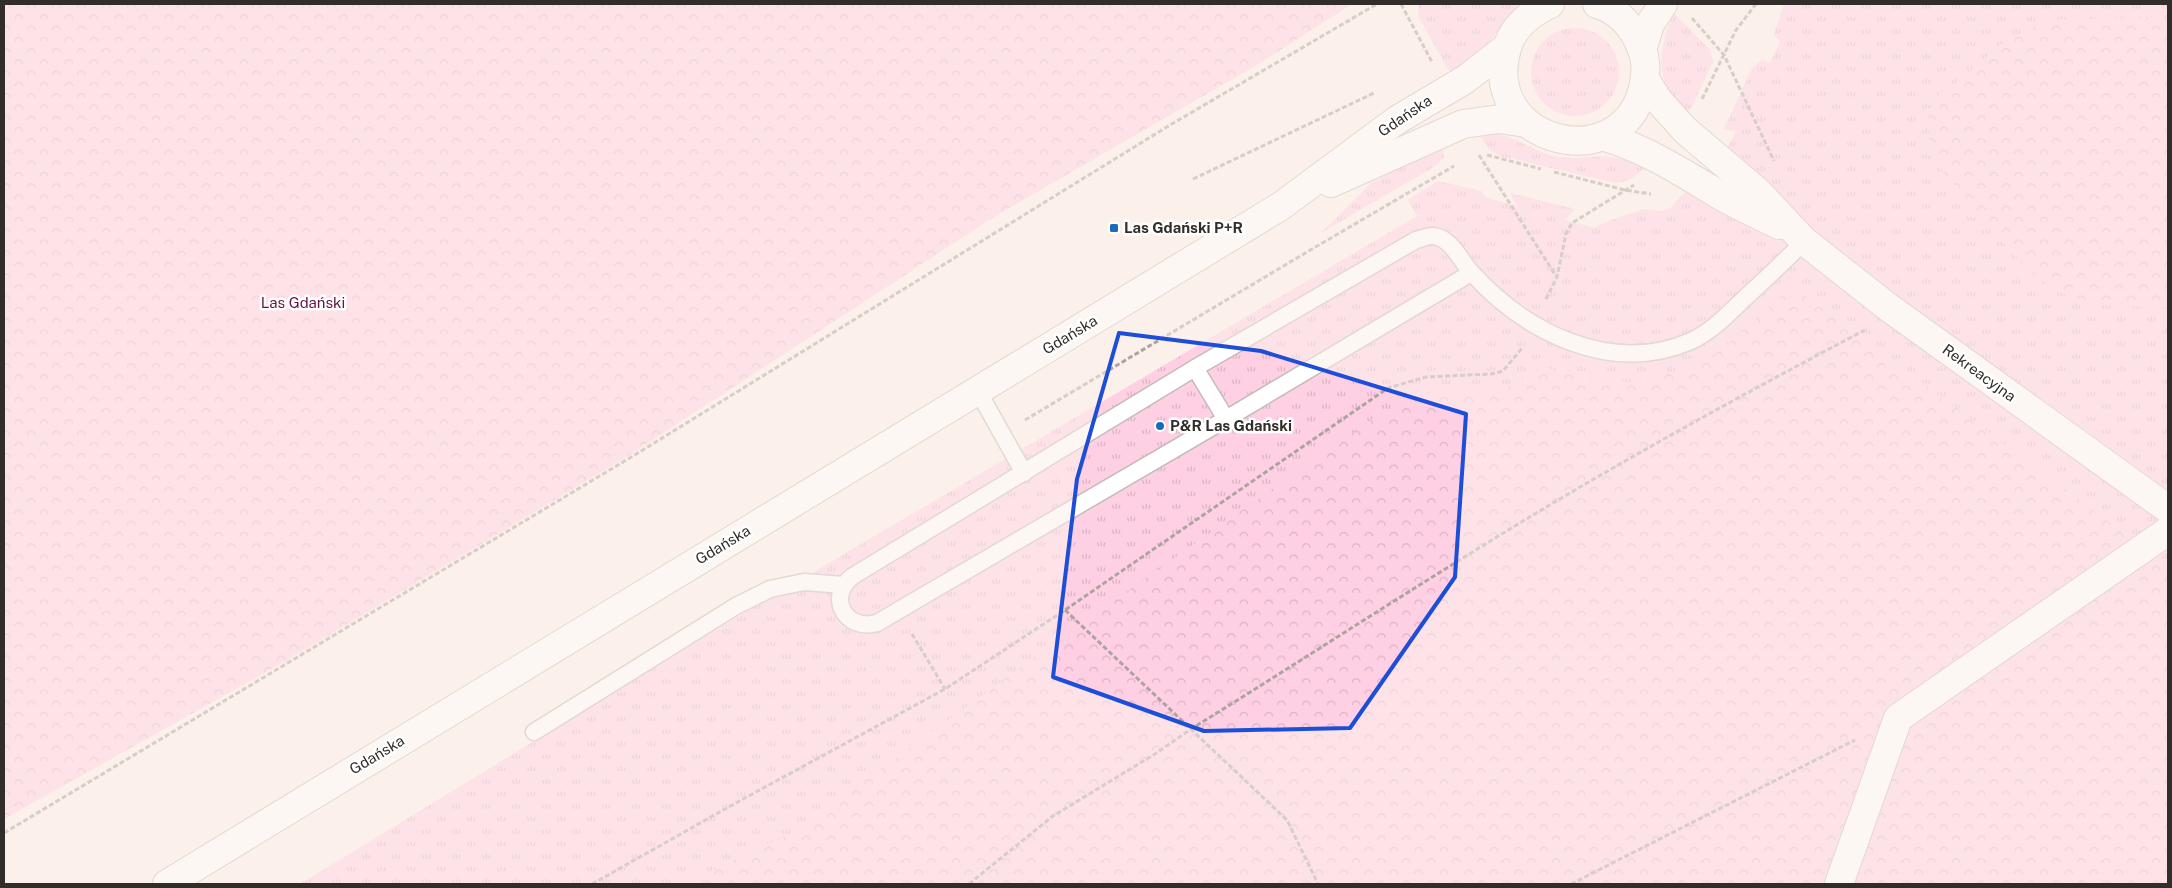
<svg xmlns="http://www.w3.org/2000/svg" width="2172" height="888" font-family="'Public Sans',sans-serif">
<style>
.grass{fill:url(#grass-tufts)}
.forest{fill:url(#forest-crowns)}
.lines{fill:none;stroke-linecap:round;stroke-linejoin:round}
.lane-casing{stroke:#c5bcb6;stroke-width:19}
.street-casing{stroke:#c5bcb6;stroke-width:30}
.secondary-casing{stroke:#c5bcb6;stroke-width:30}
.path{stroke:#aca59f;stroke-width:3;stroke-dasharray:5 2.5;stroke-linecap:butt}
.lane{stroke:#fff;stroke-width:16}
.street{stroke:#fff;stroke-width:28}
.secondary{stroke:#fff;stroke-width:28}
.marked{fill:none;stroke:#1d4ed8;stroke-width:4;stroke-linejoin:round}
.poi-dot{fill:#196cba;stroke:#fff;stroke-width:2}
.labels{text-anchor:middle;stroke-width:5;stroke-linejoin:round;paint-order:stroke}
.street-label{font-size:15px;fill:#302d2a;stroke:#fff}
.poi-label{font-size:15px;font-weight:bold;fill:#302d2a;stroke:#fff;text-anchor:start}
.park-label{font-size:15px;fill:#631641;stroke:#fff}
</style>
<defs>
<pattern id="grass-tufts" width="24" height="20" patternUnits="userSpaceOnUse" patternTransform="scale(1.25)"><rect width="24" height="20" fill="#ffd0e4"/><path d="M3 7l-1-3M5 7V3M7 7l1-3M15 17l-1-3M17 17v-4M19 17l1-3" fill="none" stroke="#dbb3c4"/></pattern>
<pattern id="forest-crowns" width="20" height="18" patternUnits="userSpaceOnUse" patternTransform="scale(1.25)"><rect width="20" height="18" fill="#ffd0e4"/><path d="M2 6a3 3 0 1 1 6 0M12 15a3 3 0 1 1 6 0" fill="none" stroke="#dbb3c4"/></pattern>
</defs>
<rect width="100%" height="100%" fill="#fbf1ea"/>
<g class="grass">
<path d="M1419 4H1520C1504 18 1495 38 1480 53 1471 61 1460 66 1449 71L1418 16Z"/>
<polygon points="1784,4 2168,4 2168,884 300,884 739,616 1417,216 1408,200 1438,181 1482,191 1485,197 1517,206 1510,193 1575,209 1565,220 1595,228 1600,224 1644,209 1661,211 1670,208 1727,149 1736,131 1724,129 1752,68 1762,60 1770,63 1780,42 1774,34"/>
<path d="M1674 13 1710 50 1713 61 1692 107 1687 113C1682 107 1676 101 1671 95 1655 70 1662 38 1674 13Z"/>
<circle cx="1575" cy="72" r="44"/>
<path d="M1487 132C1517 135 1533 153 1559 157 1576 160 1593 155 1609 157 1622 158 1634 162 1646 166 1636 176 1629 182 1615 183L1500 156 1490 150 1478 133Z"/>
<polygon points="1442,145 1444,157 1437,165 1321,233 1371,183"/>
</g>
<g class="forest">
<polygon points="4,4 1352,4 1257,65 997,215 628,456 284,662 4,819"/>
<polygon points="2168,12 2168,308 2090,304 2055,290 2027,270 1938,166 1930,139 1928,113 1940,93 1957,83 2006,40 2027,30 2060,19 2156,17"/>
<polygon points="1792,286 2168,566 2168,884 684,884 798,830 1037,655 1370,420 1434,391 1505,390 1539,365 1568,375 1630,382 1702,365 1746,329"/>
</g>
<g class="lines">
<g class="lane-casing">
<g id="lane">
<path d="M1471 273 1226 419 877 623C845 632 826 596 853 576L1195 368 1416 240C1421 239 1429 235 1434 236 1452 239 1460 260 1471 272 1525 332 1611 376 1691 341 1713 331 1730 312 1747 296 1767 278 1786 260 1804 241"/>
<polyline points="1195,368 1226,419"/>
<polyline points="978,391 1024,473"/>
<polyline points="534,732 736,606 770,589 804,582 844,585"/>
</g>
</g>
<g class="street-casing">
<g id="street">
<polyline points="1645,79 1658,100 1685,130 1759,193 1804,241 1888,307 2168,509"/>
<path d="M1602 136C1647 149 1683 173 1723 197 1741 207 1760 216 1779 225"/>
<polyline points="1839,884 1898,718 2168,531"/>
</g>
</g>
<g class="secondary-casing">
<g id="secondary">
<path d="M1550 4C1531 13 1513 26 1507 48 1479 143 1621 179 1643 88 1646 75 1647 60 1641 47 1633 27 1618 10 1597 4"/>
<polyline points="1642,50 1650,24 1663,4"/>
<polyline points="1331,183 1463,124 1499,119 1526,123"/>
<polyline points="167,884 1281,206 1397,120 1466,79 1507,47"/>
</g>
</g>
<g class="path">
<polyline points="1401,4 1432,62"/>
<polyline points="1692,18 1724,55 1774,161"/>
<polyline points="1702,99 1736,30 1756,4"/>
<polyline points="1479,155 1556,276"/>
<polyline points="1487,155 1541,169"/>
<polyline points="1554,172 1625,190 1651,194"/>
<polyline points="1193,179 1374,93"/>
<polyline points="1546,299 1557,277 1566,234 1572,223 1634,185"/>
<polyline points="1025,420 1307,252 1454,166"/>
<polyline points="1065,610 1287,820 1318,884"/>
<polyline points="912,634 945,689"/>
<polyline points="4,833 633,456 1170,125 1377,4"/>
<polyline points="592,884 734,804 945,689 1065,610 1388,388 1426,377 1491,374 1503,371 1523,347"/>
<path d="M969 884 1053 816 1155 754 1191 729C1285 671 1377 611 1471 553 1599 473 1732 400 1865 330"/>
<polyline points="1571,884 1855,740"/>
</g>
<use href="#lane" class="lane"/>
<use href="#street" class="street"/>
<use href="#secondary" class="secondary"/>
</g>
<path d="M0 0H2172V888H0ZM1119 333 1261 351 1466 414 1455 577 1350 728 1204 731 1053 677 1077 479Z" fill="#fbf1ea" fill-opacity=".55" fill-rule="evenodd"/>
<path class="marked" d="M1119 333 1261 351 1466 414 1455 577 1350 728 1204 731 1053 677 1077 479Z"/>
<g class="poi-dot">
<rect x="1109" y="223" width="10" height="10" rx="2.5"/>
<circle cx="1160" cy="426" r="5"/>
</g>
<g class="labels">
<g class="street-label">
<text transform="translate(1405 116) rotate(-34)" y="5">Gdańska</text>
<text transform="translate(1070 335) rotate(-31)" y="5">Gdańska</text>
<text transform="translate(1979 373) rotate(36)" y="5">Rekreacyjna</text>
<text transform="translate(723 545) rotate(-31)" y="5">Gdańska</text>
<text transform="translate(377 755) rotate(-31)" y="5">Gdańska</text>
</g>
<g class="poi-label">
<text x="1124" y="233">Las Gdański P+R</text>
<text x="1170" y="431">P&amp;R Las Gdański</text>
</g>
<g class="park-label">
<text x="303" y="308">Las Gdański</text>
</g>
</g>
<rect width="2172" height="888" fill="none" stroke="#302d2a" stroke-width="10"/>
</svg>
